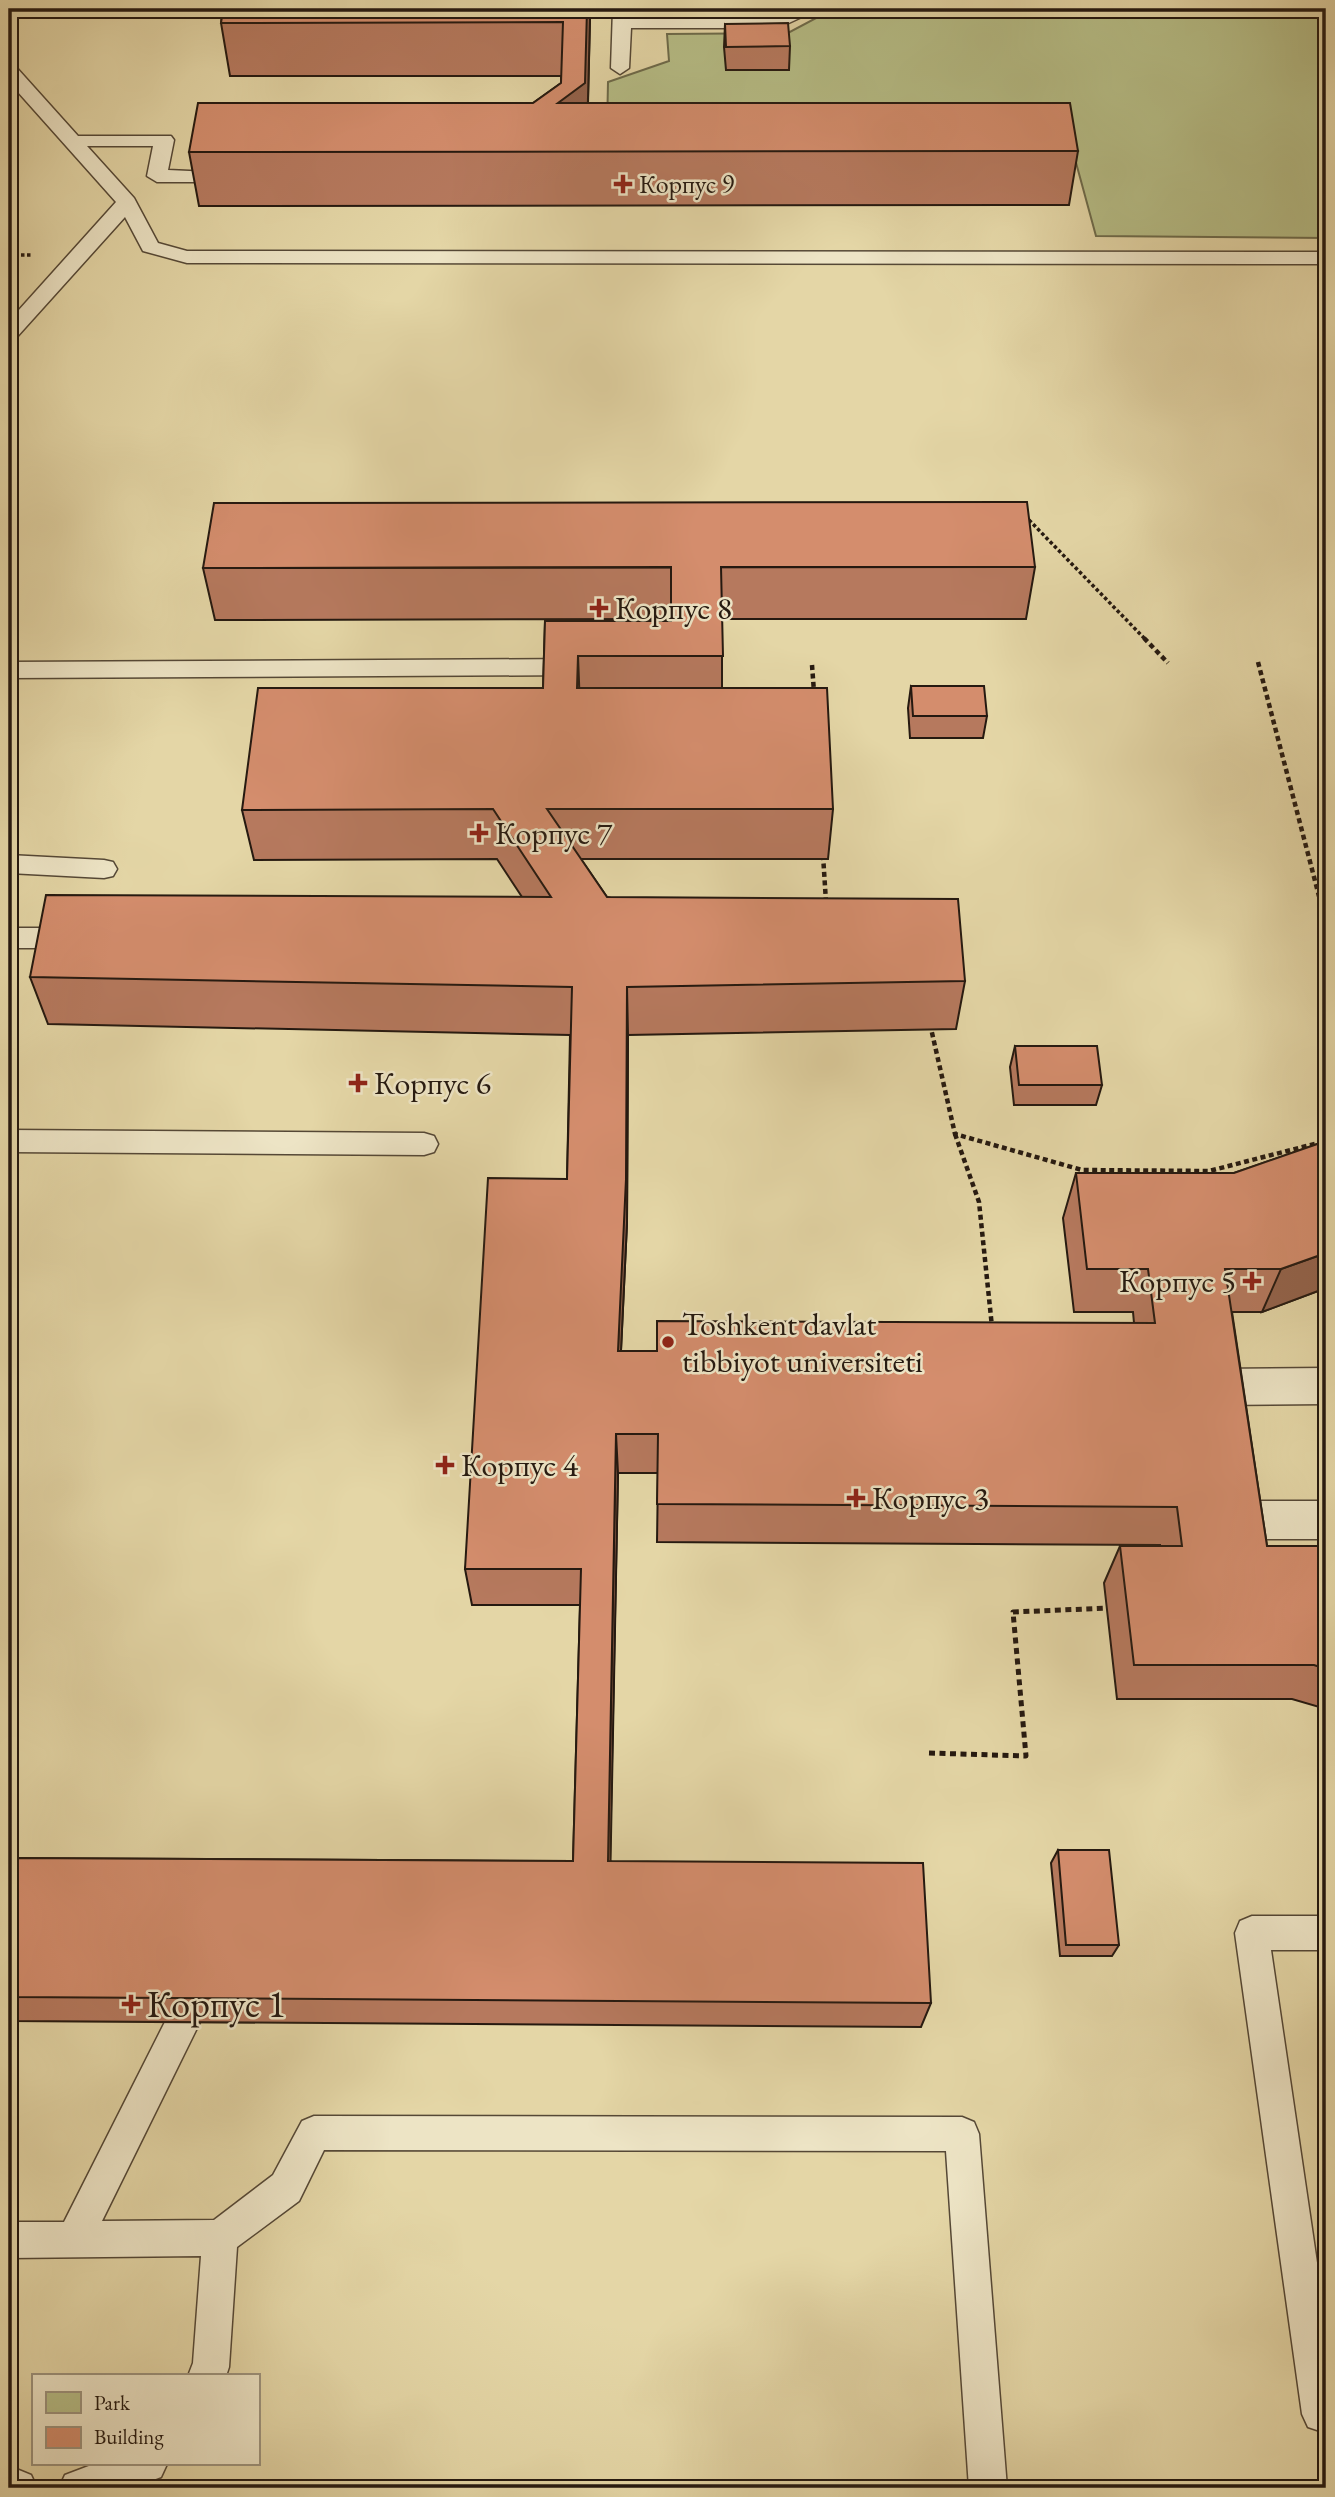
<svg xmlns="http://www.w3.org/2000/svg" width="1335" height="2497" font-family="'EB Garamond',serif">
<style>
.green{fill:#b6bd86;stroke:#6e6b4b;stroke-width:2}
.lines{fill:none;stroke-linecap:round;stroke-linejoin:round}
.service-casing{stroke:#554836;stroke-width:3}
.pedestrian-casing{stroke:#554836;stroke-width:3}
.path-far2{stroke:#251910;stroke-width:3.5;stroke-dasharray:3.5 2.5;stroke-linecap:butt}
.path-far1{stroke:#251910;stroke-width:4.5;stroke-dasharray:5 3.5;stroke-linecap:butt}
.path{stroke:#251910;stroke-width:5;stroke-dasharray:6 4.5;stroke-linecap:butt}
.service{fill:#ede4c5;fill-rule:evenodd}
.pedestrian{fill:#ede4c5;fill-rule:evenodd}
.wall{fill:#b6795e;stroke:#251910;stroke-width:2}
.shaded-wall{fill:#94634c;stroke:#251910;stroke-width:2}
.building{fill:#d48d6d;stroke:#251910;stroke-width:2}
.poi-dot{fill:#8f2418;stroke:#ede4c5;stroke-width:2.5}
.labels{text-anchor:middle;stroke-width:5;stroke-linejoin:round;paint-order:stroke}
.far-poi-label{font-size:26px;fill:#251910;stroke:#ede4c5;text-anchor:start}
.poi-label{font-size:32px;fill:#251910;stroke:#ede4c5;text-anchor:start}
.near-poi-label{font-size:38px;fill:#251910;stroke:#ede4c5;text-anchor:start}
</style>
<rect width="100%" height="100%" fill="#e4d6a6"/>
<filter id="stains"><feTurbulence type="fractalNoise" baseFrequency=".00286" numOctaves="4"/><feColorMatrix values="0 0 0 0 .2 0 0 0 0 .09 0 0 0 0 .02 0 0 0 .5 -.17"/></filter>
<radialGradient id="worn" r=".72"><stop offset=".6" stop-color="#630" stop-opacity="0"/><stop offset="1" stop-color="#630" stop-opacity=".3"/></radialGradient>
<g class="green">
<polygon points="675,9 785,9 752,17 675,15"/>
<polygon points="833,9 1326,9 1326,238 1096,236 1069,137 607,132 608,82 669,61 667,34 788,33"/>
</g>
<g class="lines">
<g class="service-casing">
<g id="service">
<polygon points="613,9 631,9 631,16 775,16 795,9 819,9 778,28 631,28 629,68 620,74 611,68"/>
<polygon points="9,65 16,67 78,136 171,136 174,140 168,170 211,172 214,176 211,180 204,182 157,182 147,176 153,146 87,146 134,198 158,243 187,251 1326,252 1326,264 187,263 143,251 125,217 16,338 9,340 9,321 116,202 9,82"/>
<polygon points="580,659 588,661 592,667 588,673 580,675 9,678 9,662"/>
<polygon points="9,855 104,860 113,862 117,869 113,876 104,878 9,873"/>
<polygon points="9,928 75,928 84,931 88,938 84,945 75,948 9,948"/>
<polygon points="9,1130 424,1133 434,1136 438,1144 434,1152 424,1155 9,1152"/>
<polygon points="1252,1916 1326,1916 1326,1950 1271,1950 1326,2324 1326,2433 1308,2427 1302,2414 1235,1933 1240,1921"/>
<polygon points="183,2005 195,2010 200,2022 102,2221 214,2220 273,2175 302,2121 314,2116 962,2117 974,2122 979,2134 1007,2488 969,2488 946,2151 324,2150 299,2201 237,2247 229,2367 226,2376 188,2376 193,2363 201,2256 9,2258 9,2222 64,2222 171,2010"/>
<polygon points="94,2464 167,2464 161,2477 132,2488 59,2488 65,2475"/>
<polygon points="9,2466 31,2475 37,2488 9,2488"/>
</g>
</g>
<g class="pedestrian-casing">
<g id="pedestrian">
<polygon points="1326,1368 1326,1404 1216,1405 1202,1399 1196,1387 1202,1375 1216,1369"/>
<polygon points="1237,1501 1326,1501 1326,1539 1237,1539 1222,1533 1216,1520 1222,1507"/>
</g>
</g>
<g class="path-far2">
<polyline points="9,255 31,255"/>
<polyline points="1029,520 1146,640"/>
</g>
<g class="path-far1">
<polyline points="1144,638 1168,663"/>
<polyline points="1258,662 1326,923"/>
<polyline points="812,665 814,692"/>
<polyline points="823,855 826,902"/>
<polyline points="930,1024 955,1134 1082,1170 1209,1171 1326,1141"/>
<polyline points="955,1134 979,1202 992,1327"/>
</g>
<polyline class="path" points="929,1753 1026,1756 1013,1612 1110,1608"/>
<use href="#service" class="service"/>
<use href="#pedestrian" class="pedestrian"/>
</g>
<g class="wall">
<polygon points="223,9 400,9 400,10 616,9 616,18 590,18 588,103 1078,151 1069,205 199,206 189,152 533,103 561,83 561,76 230,76 221,23"/>
<polygon points="725,24 790,46 789,70 726,70 724,47"/>
<polygon points="1035,567 1026,619 722,619 722,688 833,809 828,859 581,859 607,897 965,981 956,1029 628,1035 627,1223 621,1351 657,1351 1134,1323 1133,1312 1074,1312 1063,1218 1076,1173 1234,1173 1326,1141 1326,1288 1262,1312 1232,1312 1267,1546 1326,1546 1326,1709 1292,1699 1117,1699 1104,1583 1120,1546 1160,1546 1160,1545 657,1542 658,1473 618,1473 610,1861 931,2003 921,2027 9,2021 9,1858 573,1861 580,1605 472,1605 465,1569 567,1179 570,1035 48,1024 30,977 522,897 497,859 254,860 242,810 543,688 545,621 671,621 671,619 215,620 203,568"/>
<polygon points="911,686 987,716 983,738 910,738 908,708"/>
<polygon points="1015,1046 1102,1085 1096,1105 1014,1105 1010,1067"/>
<polygon points="1058,1850 1119,1945 1112,1956 1060,1956 1051,1863"/>
</g>
<g class="shaded-wall">
<polygon points="587,9 590,9 590,18 587,137 558,103"/>
<polygon points="578,656 580,707 577,688"/>
<polygon points="627,987 628,1035 627,1223 619,1392 618,1351"/>
<polygon points="1326,1253 1326,1288 1262,1312 1281,1269"/>
<polygon points="616,1434 618,1473 610,1889 608,1861"/>
</g>
<g class="building">
<polygon points="223,9 389,9 388,10 509,10 509,9 587,9 585,83 558,103 1070,103 1078,151 189,152 198,103 533,103 561,83 563,22 221,23"/>
<polygon points="788,23 790,46 726,47 725,24"/>
<polygon points="1027,502 1035,567 721,567 723,656 578,656 577,688 827,688 833,809 547,809 607,897 958,899 965,981 627,987 626,1179 618,1351 657,1351 657,1321 1155,1323 1148,1269 1087,1269 1076,1173 1234,1173 1326,1141 1326,1253 1281,1269 1225,1269 1267,1546 1326,1546 1326,1669 1314,1665 1134,1665 1120,1546 1182,1546 1177,1507 657,1504 658,1434 616,1434 608,1861 923,1863 931,2003 9,1997 9,1858 573,1861 581,1569 465,1569 488,1178 567,1179 572,987 30,977 46,895 551,897 493,809 242,810 258,688 543,688 545,621 671,621 671,567 203,568 214,503"/>
<polygon points="911,686 984,686 987,716 913,716"/>
<polygon points="1015,1046 1097,1046 1102,1085 1019,1085"/>
<polygon points="1058,1850 1109,1850 1119,1945 1066,1945"/>
</g>
<g class="poi-dot">
<path d="M619.5 173.5h7v7h7v7h-7v7h-7v-7h-7v-7h7z"/>
<path d="M595.5 597.5h7v7h7v7h-7v7h-7v-7h-7v-7h7z"/>
<path d="M475.5 822.5h7v7h7v7h-7v7h-7v-7h-7v-7h7z"/>
<path d="M354.5 1072.5h7v7h7v7h-7v7h-7v-7h-7v-7h7z"/>
<path d="M1248.5 1270.5h7v7h7v7h-7v7h-7v-7h-7v-7h7z"/>
<circle cx="668" cy="1342" r="7"/>
<path d="M441.5 1454.5h7v7h7v7h-7v7h-7v-7h-7v-7h7z"/>
<path d="M852.5 1487.5h7v7h7v7h-7v7h-7v-7h-7v-7h7z"/>
<path d="M127.5 1993.5h7v7h7v7h-7v7h-7v-7h-7v-7h7z"/>
</g>
<g class="labels">
<g class="far-poi-label">
<text x="639" y="193">Корпус 9</text>
</g>
<g class="poi-label">
<text x="615" y="619">Корпус 8</text>
<text x="495" y="844">Корпус 7</text>
<text x="374" y="1094">Корпус 6</text>
<text x="1236" y="1292" text-anchor="end">Корпус 5</text>
<text x="682" y="1335">Toshkent davlat<tspan x="682" dy="37">tibbiyot universiteti</tspan></text>
<text x="461" y="1476">Корпус 4</text>
<text x="872" y="1509">Корпус 3</text>
</g>
<g class="near-poi-label">
<text x="147" y="2017">Корпус 1</text>
</g>
</g>
<rect width="1335" height="2497" fill="none" stroke="#e4d6a6" stroke-width="35"/>
<rect x="10" y="10" width="1314" height="2476" fill="none" stroke="#251910" stroke-width="3.5"/>
<rect x="18" y="18" width="1300" height="2462" fill="none" stroke="#251910" stroke-width="2"/>
<rect x="32" y="2374" width="228" height="91" fill="#ede4c5" stroke="#9d937d" stroke-width="2"/>
<rect x="46" y="2392" width="35" height="21" fill="#b6bd86" stroke="#9d937d" stroke-width="2"/>
<text x="94" y="2410" font-size="21" fill="#251910">Park</text>
<rect x="46" y="2427" width="35" height="21" fill="#d48d6d" stroke="#9d937d" stroke-width="2"/>
<text x="94" y="2444" font-size="21" fill="#251910">Building</text>
<rect width="100%" height="100%" filter="url(#stains)"/>
<rect width="100%" height="100%" fill="url(#worn)"/>
</svg>
